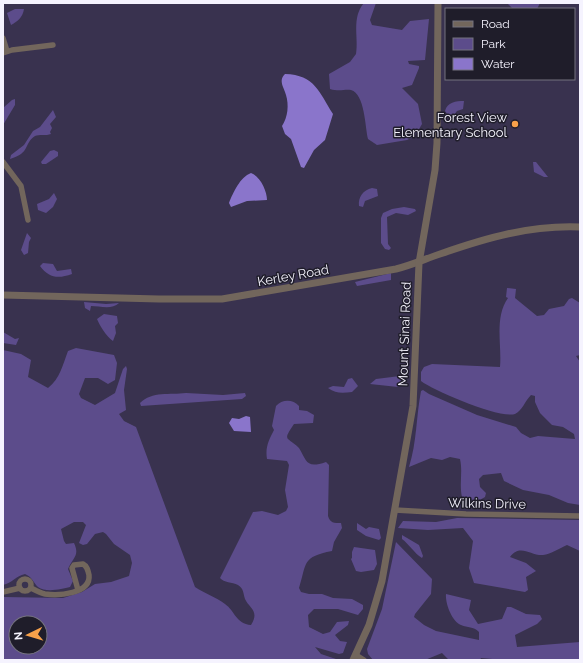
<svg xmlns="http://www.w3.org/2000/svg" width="583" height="663" font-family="Raleway,sans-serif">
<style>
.green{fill:#5c4c8b;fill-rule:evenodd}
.water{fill:#8a75cb}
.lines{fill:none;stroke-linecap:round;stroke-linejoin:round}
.minor{stroke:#72665c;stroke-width:5.5}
.tertiary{stroke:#72665c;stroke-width:7}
.poi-dot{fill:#f8a14a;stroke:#1f1d2a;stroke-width:1.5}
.labels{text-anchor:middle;stroke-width:3;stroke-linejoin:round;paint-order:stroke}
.poi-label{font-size:13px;fill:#f5f3fe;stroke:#1f1d2a;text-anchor:end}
.street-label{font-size:13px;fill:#f5f3fe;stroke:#1f1d2a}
</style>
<rect width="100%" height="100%" fill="#39324f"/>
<g class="green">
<path d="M364 3H376L370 20 372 25 402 30 410 21 429 19 425 60 408 61 409 64 419 66V68L412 85 402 88 418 104 422 124 415 136 407 140 377 145 368 139C365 127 365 94 351 90 344 89 340 92 330 89L329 74 350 62 356 54C359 38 351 18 364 3Z"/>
<polygon points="507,3 540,3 537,9 513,9"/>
<path d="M15 9H24C23 17 17 22 11 25L7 13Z"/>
<polygon points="15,99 15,105 3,125 3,108 12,100"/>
<path d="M464 101 463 109 457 111 454 115H448L445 111C447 102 456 101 464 101Z"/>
<path d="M53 110 56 117 50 124 52 128 50 132 51 134C46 136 39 134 35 136 23 144 31 153 10 159L11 155 24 145 33 131 40 127Z"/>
<polygon points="54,150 58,152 58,156 46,164 42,164 41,162 50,151"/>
<polygon points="533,162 536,162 548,177 544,177 534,172"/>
<path d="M372 188 377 189 378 196 365 201 363 207 359 206C358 197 363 190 372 188Z"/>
<polygon points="54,193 57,199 53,207 46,213 38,210 37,204 49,199"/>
<polygon points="404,207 415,209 416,211 408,215 396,213 387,217 388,244 391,248 389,250 385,249 381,243 381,218 383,213 392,209"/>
<polygon points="27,233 31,238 29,242 28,253 24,255 21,250"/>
<path d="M43 263 53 264 57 271 71 269 72 274C58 279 49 278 40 266Z"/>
<polygon points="391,273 391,280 357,286 355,282"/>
<path d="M507 288 516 289 515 298 537 316 544 315 549 309 564 306 569 299 572 298 580 303V355L576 356 580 362V505L568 503 549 495 523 490 504 481 501 473 483 475 479 479 480 487 486 493 485 497 478 501 462 497C459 484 463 472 460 459L450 457 442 460 431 458 409 467C417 442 416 417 421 391L423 390 429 394 477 415 516 427 521 433 530 438 538 436 575 439 574 434 563 427 552 425 540 413 535 402V396L531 395C525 401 522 411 515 414 500 419 434 391 421 381V372L424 367 432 364 500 367C502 344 494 318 508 298L506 297Z"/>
<path d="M84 302 106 304 119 303C112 310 100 306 91 306L90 311 85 308Z"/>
<path d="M104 314 117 316 118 323 115 326 116 333 113 341C106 336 100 326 97 319Z"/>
<polygon points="3,332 15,339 19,338 16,345 3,343"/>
<path d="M76 348 114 355 117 363 115 380 108 384 98 378H85L79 394 81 398 95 405 115 393 123 369 126 366 127 369 124 390 126 410 119 414 124 421 136 427 195 587C204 593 216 597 225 604 235 611 236 624 251 625 260 611 249 608 245 599 243 593 244 589 238 585 232 582 224 583 220 578L253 512 262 511 278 515 286 511 288 507 285 490 289 465 287 461 267 459C265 447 269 440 274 430L272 426 276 406C282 399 293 399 299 406V410L307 411 314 415 313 423 294 424C282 442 287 436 299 448 307 461 306 469 326 462L329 465 328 516C330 523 334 523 341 523L342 528 334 542 332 551C302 557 307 562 299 588L301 592 309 594H322L333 598 352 599 363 605V609L358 615 338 609H314L308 615 309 627 323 634 330 632 337 622 349 621 348 625 335 635 340 641 347 642 343 653 339 654 315 647 321 654 339 660H3V597L63 598 82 592 95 584 111 582 129 576 132 563 130 555 114 544 106 534 103 532 95 534 87 544 83 545 79 543 86 525 83 522H74L61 529 64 541 66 544 74 543C80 556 73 557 68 569L73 581 70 587C62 589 46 593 38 587 33 582 32 577 25 574 16 576 12 583 3 585V350L21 354 31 360 28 377 48 388C60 379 63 364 68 351ZM16 623H40V647H16Z"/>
<polygon points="400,376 401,380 398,387 370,384 376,379"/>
<path d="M352 378 358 386 352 392C343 393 336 394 328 388L333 386 344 387 348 379Z"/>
<path d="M186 393 223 395 245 393 246 396 242 399 141 406 140 403C152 391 170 395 186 393Z"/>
<path d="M457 518 580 520V551L567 545C560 548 551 554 543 555 531 556 520 543 510 557L526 563 536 571 526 577 528 590 525 592 474 583 469 568 473 541 463 528 428 530 398 528 403 521 436 522Z"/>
<polygon points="357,523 366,529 369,527 379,529 381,538 379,540 366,536 357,530"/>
<path d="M402 535 419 545 423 556 422 558C414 553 409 544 402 539Z"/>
<path d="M396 542 432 579 431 594 415 614 414 617 424 625 436 631 479 640V632C473 626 468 628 461 625 452 622 445 603 446 594L471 600 469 610 478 624 502 619 507 607H511L526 614 540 615 542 619 537 624 515 635 517 647 580 642V660H504L481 658 480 660H449L442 653 425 660H373L368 654 367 649 382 609Z"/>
<polygon points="354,547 375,550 377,564 374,570 361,572 356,571 351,559 352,558 352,552"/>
</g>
<g class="water">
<path d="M285 74C315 75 319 92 333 114L325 140 314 150 304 168 301 167 291 139 285 134 282 126C288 117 289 105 286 95 284 87 278 81 285 74Z"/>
<path d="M251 173C260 176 267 191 267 200L247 201 231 207 229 203C233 193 240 177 251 173Z"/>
<polygon points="246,416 250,417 251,432 234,431 229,423 232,418 239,419"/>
</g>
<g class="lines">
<g class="minor">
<polyline points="3,38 7,51"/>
<polyline points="3,53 12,50 53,45"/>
<polyline points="3,162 21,186 28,220"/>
<polyline points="395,510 466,514 580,516"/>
<circle cx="25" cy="585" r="6"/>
<path d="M31 588C35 590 40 593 45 594 58 596 91 594 89 575 88 570 87 566 83 564L74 565 72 568 78 590"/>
<polyline points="3,592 20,588"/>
<polyline points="356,655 364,660"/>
</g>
<g class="tertiary">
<path d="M3 295 159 299H222L396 269C412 265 425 259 440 254 486 238 530 225 580 227"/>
<polyline points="353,660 369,625 382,581 413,406 419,263 435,170 437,143 438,3"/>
</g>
</g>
<circle class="poi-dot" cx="515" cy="124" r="4"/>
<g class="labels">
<g class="poi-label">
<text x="507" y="122">Forest View<tspan x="507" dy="15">Elementary School</tspan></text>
</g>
<g class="street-label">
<text transform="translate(293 275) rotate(-10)" y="5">Kerley Road</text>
<text transform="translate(404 334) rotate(-88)" y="5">Mount Sinai Road</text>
<text transform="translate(487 503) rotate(1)" y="5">Wilkins Drive</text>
</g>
</g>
<rect width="583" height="663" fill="none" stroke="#f5f3fe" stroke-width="8"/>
<rect x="445" y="8" width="130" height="72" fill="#1f1d2a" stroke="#75737f"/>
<rect x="453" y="21" width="20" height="6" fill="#72665c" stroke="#75737f"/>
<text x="481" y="28" font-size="12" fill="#f5f3fe">Road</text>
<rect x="453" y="38" width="20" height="12" fill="#5c4c8b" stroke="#75737f"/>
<text x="481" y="48" font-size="12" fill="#f5f3fe">Park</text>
<rect x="453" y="58" width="20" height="12" fill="#8a75cb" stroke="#75737f"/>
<text x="481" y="68" font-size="12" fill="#f5f3fe">Water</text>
<g transform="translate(28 635) rotate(265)"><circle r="19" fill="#1f1d2a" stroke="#75737f"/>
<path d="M0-3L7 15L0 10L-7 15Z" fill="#f8a14a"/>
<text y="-6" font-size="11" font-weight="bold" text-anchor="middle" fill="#f5f3fe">N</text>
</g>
</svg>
